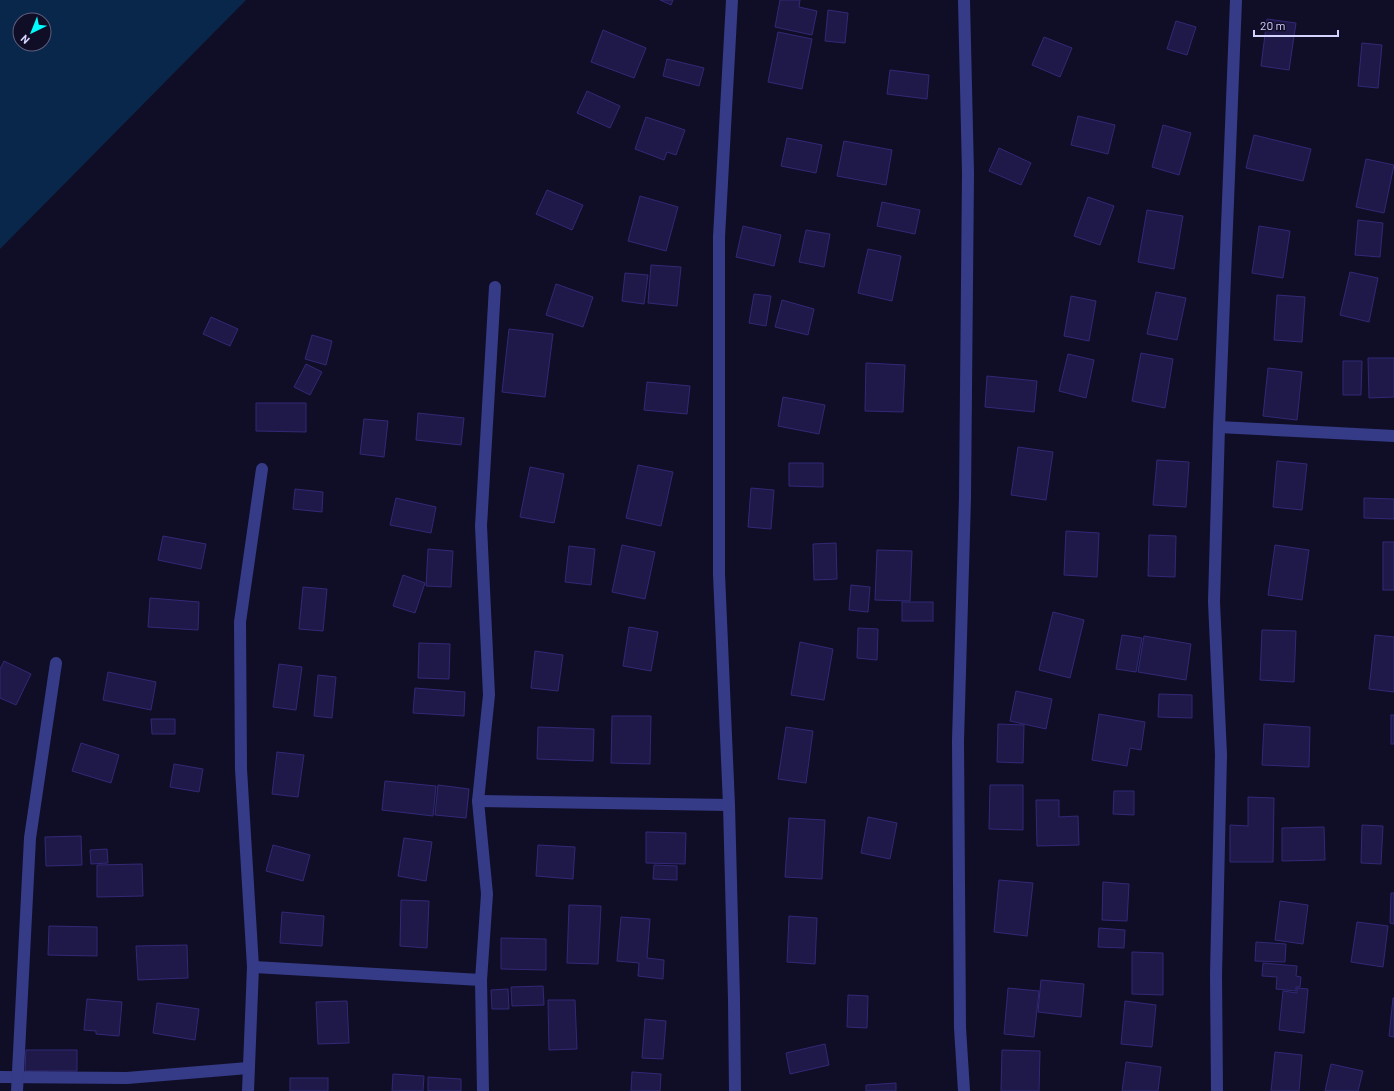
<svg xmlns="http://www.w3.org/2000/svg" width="1394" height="1091" font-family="Barlow,sans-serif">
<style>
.water{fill:#09274a;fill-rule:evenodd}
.building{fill:#1e1949;stroke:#312976}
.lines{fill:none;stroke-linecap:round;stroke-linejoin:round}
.minor{stroke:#363b88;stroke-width:12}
</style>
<rect width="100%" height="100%" fill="#100e27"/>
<path class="water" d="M0 0H246L0 249ZM20 20H44V44H20Z"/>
<g class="building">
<polygon points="660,0 673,0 671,5"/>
<polygon points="780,0 800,0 799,7 817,11 812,35 775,27"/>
<polygon points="828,10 848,13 845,43 825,41"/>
<polygon points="1267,19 1296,23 1289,70 1261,66"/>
<polygon points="1176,21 1196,27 1187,55 1167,49"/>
<polygon points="603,30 646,48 634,78 591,62"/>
<polygon points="778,32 812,39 802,89 768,82"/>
<polygon points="1044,37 1072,48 1060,77 1032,65"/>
<polygon points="1362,43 1382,45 1378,88 1358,86"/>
<polygon points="667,59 704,68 699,86 663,76"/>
<polygon points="890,70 929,75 927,99 887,94"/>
<polygon points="587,91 620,106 610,128 577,113"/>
<polygon points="1078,116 1115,125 1108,154 1071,145"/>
<polygon points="646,117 685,130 676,155 667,152 664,160 635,149"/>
<polygon points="1163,125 1191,133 1179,175 1152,167"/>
<polygon points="1254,135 1311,149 1303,181 1246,168"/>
<polygon points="787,138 822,145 816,173 781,166"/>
<polygon points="844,141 892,150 886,185 837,176"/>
<polygon points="999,148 1031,163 1021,185 989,171"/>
<polygon points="1366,159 1394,165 1384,213 1356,207"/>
<polygon points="547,190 583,205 572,230 536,214"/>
<polygon points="640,196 678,207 666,251 628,241"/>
<polygon points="1088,197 1114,206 1100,245 1074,236"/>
<polygon points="882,202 920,210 915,234 877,226"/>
<polygon points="1147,210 1183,216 1174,269 1138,262"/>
<polygon points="1358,220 1383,223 1380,257 1355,255"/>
<polygon points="743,226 781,235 774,266 736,257"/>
<polygon points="1259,226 1290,231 1283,278 1252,273"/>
<polygon points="806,230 830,234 824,267 799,262"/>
<polygon points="868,249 901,256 892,301 858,293"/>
<polygon points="651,265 681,267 677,306 648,303"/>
<polygon points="1350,272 1378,278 1369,322 1340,315"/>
<polygon points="625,273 648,275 644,304 622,301"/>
<polygon points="556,284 593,297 583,327 546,315"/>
<polygon points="1156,292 1186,298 1177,340 1147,334"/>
<polygon points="754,294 771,296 766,326 749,323"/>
<polygon points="1277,295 1305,297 1302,342 1274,340"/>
<polygon points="1071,296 1096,301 1089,341 1064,336"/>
<polygon points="782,300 814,309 808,335 775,327"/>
<polygon points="211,317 238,329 230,346 203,334"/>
<polygon points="509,329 553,334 545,397 502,392"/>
<polygon points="312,335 332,341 326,365 305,359"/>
<polygon points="1141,353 1173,359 1165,408 1132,401"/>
<polygon points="1068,354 1094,360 1086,398 1059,391"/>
<polygon points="1368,358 1394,358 1394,397 1369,398"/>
<polygon points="1343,361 1362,361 1361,395 1343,395"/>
<polygon points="866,363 905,365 903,412 865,411"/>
<polygon points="306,364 322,372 310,395 294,387"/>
<polygon points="1268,368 1302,372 1297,420 1263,416"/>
<polygon points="987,376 1037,381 1034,412 985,407"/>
<polygon points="647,382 690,386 687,414 644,410"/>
<polygon points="783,397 825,405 819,434 778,426"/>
<polygon points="256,403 306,403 306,432 256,431"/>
<polygon points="418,413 464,418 461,445 416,440"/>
<polygon points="364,419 388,421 384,457 360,454"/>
<polygon points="1018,447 1053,452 1046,500 1011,495"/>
<polygon points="1157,460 1189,462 1186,507 1153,505"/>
<polygon points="1277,461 1307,464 1302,510 1273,507"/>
<polygon points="789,463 823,463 823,487 789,486"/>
<polygon points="638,465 673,472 661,526 626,518"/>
<polygon points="530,467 564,474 554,523 520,517"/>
<polygon points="751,488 774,490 771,529 748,527"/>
<polygon points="295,489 323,492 322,512 293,509"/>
<polygon points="396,498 436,507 431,533 390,525"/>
<polygon points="1364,498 1394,499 1394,519 1364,518"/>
<polygon points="1066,531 1099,533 1097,577 1064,575"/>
<polygon points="1149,535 1176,536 1175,577 1148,576"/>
<polygon points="163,536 206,544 201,569 158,560"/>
<rect x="1383" y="542" width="11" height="48"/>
<polygon points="836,543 837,579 814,580 813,544"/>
<polygon points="622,545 655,552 645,599 612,592"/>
<polygon points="1275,545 1309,550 1302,600 1268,595"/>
<polygon points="569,546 595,549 591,585 565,582"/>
<polygon points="428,549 453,551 451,587 426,586"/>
<polygon points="877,550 912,551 910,601 875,600"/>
<polygon points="403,575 425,583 415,613 393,606"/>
<polygon points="851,585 870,587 868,612 849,610"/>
<polygon points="303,587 327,589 323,631 299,629"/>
<polygon points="150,598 199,602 198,630 148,627"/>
<rect x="902" y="602" width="31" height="19"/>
<polygon points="1053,612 1084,620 1070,678 1039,670"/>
<polygon points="629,627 658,632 651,671 623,666"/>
<polygon points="858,628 878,629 877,660 857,658"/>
<polygon points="1262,630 1296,631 1294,682 1260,680"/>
<polygon points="1122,635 1142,638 1136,672 1116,669"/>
<polygon points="1375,635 1394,637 1394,692 1369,689"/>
<polygon points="1144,636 1191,644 1186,680 1138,672"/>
<polygon points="800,642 833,649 824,700 791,695"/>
<polygon points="419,643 450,644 449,679 418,678"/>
<polygon points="535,651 563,655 558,691 531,688"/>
<polygon points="4,661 31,674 16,705 0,698 0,669"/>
<polygon points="279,664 302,667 296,710 273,707"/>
<polygon points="108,672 156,682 151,710 103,700"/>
<polygon points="318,675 336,677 332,718 314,716"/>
<polygon points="415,688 465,692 464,716 413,713"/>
<polygon points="1016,691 1052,699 1046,729 1010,721"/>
<polygon points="1159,694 1192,695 1192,718 1158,717"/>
<polygon points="1099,714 1145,722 1141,750 1130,748 1127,766 1092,760"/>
<rect x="1391" y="715" width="3" height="29"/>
<polygon points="612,716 651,716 650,764 611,763"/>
<polygon points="151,719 175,719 175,734 152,734"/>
<polygon points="998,724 1024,725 1023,763 997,762"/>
<polygon points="1264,724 1310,727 1309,767 1262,765"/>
<polygon points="538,727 594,729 593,761 537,759"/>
<polygon points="786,727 813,731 806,783 778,779"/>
<polygon points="81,743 119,755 111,783 72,771"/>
<polygon points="277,752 304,755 298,797 272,794"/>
<polygon points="174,764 203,769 199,792 170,787"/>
<polygon points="385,781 436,786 433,816 382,810"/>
<polygon points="438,785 469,789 466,818 435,815"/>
<polygon points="990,785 1023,785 1023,830 989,829"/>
<polygon points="1114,791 1134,791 1134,815 1113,814"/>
<polygon points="1248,797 1274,798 1273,862 1230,862 1230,825 1248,826"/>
<polygon points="1036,800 1059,800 1059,817 1078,816 1079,845 1037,846"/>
<polygon points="868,817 897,823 890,859 861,853"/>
<polygon points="789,818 825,820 822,879 785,877"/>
<polygon points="1362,825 1383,826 1381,864 1361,863"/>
<polygon points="1324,827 1325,860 1282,861 1282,828"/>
<polygon points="646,832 686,833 685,864 646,863"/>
<polygon points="81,836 82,865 46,866 45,837"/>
<polygon points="404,838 432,842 426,881 398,876"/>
<polygon points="273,845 310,855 303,881 266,871"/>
<polygon points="538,845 575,847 573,879 536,876"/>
<polygon points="107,849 108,863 91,864 90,850"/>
<polygon points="142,864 143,896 97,897 97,865"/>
<polygon points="654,865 677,866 677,880 653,879"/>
<polygon points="999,880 1033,883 1027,936 994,932"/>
<polygon points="1103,882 1129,884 1127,921 1102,920"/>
<polygon points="1391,893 1394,893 1394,924 1390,923"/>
<polygon points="401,900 429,901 427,948 400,946"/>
<polygon points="1280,901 1308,905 1303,944 1275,940"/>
<polygon points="569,905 601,906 598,964 567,963"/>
<polygon points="282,912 324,916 322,946 280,943"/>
<polygon points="789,916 817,918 815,964 787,962"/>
<polygon points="621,917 650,919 647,958 664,960 663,979 638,976 639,963 617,961"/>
<polygon points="1357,922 1388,926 1383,967 1351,962"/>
<polygon points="49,926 97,927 97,956 48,955"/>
<polygon points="1099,928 1125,930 1124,948 1098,947"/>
<polygon points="501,938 546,939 546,970 501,969"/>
<polygon points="1256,942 1286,944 1285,962 1255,961"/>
<polygon points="187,945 188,978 138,980 136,946"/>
<polygon points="1132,952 1163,953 1163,995 1132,994"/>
<polygon points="1263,963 1297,966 1296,976 1301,977 1300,987 1296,987 1296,991 1276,989 1277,977 1262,976"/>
<polygon points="1041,980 1084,984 1081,1017 1038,1012"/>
<polygon points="543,986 544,1005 512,1006 511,987"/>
<polygon points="1008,988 1039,991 1034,1037 1004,1034"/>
<polygon points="1297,988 1308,989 1304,1033 1279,1030 1283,991 1297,993"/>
<polygon points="508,989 509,1009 492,1009 491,990"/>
<polygon points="848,995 868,996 867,1028 847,1027"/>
<polygon points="1393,998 1394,998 1394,1037 1389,1036"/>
<polygon points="87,999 122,1002 119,1036 96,1034 96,1031 84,1030"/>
<polygon points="548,1000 575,1000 577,1049 549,1050"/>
<polygon points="347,1001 349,1043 318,1044 316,1002"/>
<polygon points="1125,1001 1156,1005 1152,1047 1121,1044"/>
<polygon points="157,1003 199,1009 195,1040 153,1033"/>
<polygon points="645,1019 666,1021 663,1059 642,1058"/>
<polygon points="825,1044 829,1065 790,1074 786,1053"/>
<polygon points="26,1050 77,1050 77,1071 25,1071"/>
<polygon points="1002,1050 1040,1051 1039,1091 1001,1091"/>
<polygon points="1275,1052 1302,1055 1299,1091 1271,1091"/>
<polygon points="1126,1062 1161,1067 1158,1091 1122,1091"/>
<polygon points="1331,1064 1363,1071 1358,1091 1325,1091"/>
<polygon points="632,1072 661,1074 660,1091 631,1091"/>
<polygon points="393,1074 424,1076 423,1091 392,1091"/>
<polygon points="428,1077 461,1079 461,1091 428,1091"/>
<rect x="290" y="1078" width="38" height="13"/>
<polygon points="896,1083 896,1091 866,1091 866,1085"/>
</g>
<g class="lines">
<g class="minor">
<polyline points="732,0 719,237 719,574 729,805 734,999 735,1091"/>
<polyline points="1219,427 1394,436"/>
<polyline points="478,801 729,805"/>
<polyline points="253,967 481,980"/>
<polyline points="0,1077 127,1078 248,1068"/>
<polyline points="17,1091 30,838 56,663"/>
<polyline points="248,1091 253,967 241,769 240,622 262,469"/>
<polyline points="483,1091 481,980 487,894 478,801 489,695 481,526 495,287"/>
<polyline points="964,1091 960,1028 958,741 965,498 968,173 964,0"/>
<polyline points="1217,1091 1216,975 1221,755 1214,602 1219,427 1236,0"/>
</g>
</g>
<g transform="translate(32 32) rotate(223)"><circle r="19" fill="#100e27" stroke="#5e5d7d"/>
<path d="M0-3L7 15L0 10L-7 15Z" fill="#00fdfe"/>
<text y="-6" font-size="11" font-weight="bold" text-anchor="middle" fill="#d4d3ff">N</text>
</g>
<path d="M1254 30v6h84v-6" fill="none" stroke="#d4d3ff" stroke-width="2"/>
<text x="1260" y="30" font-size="12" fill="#d4d3ff" stroke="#100e27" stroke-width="3" paint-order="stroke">20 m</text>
</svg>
